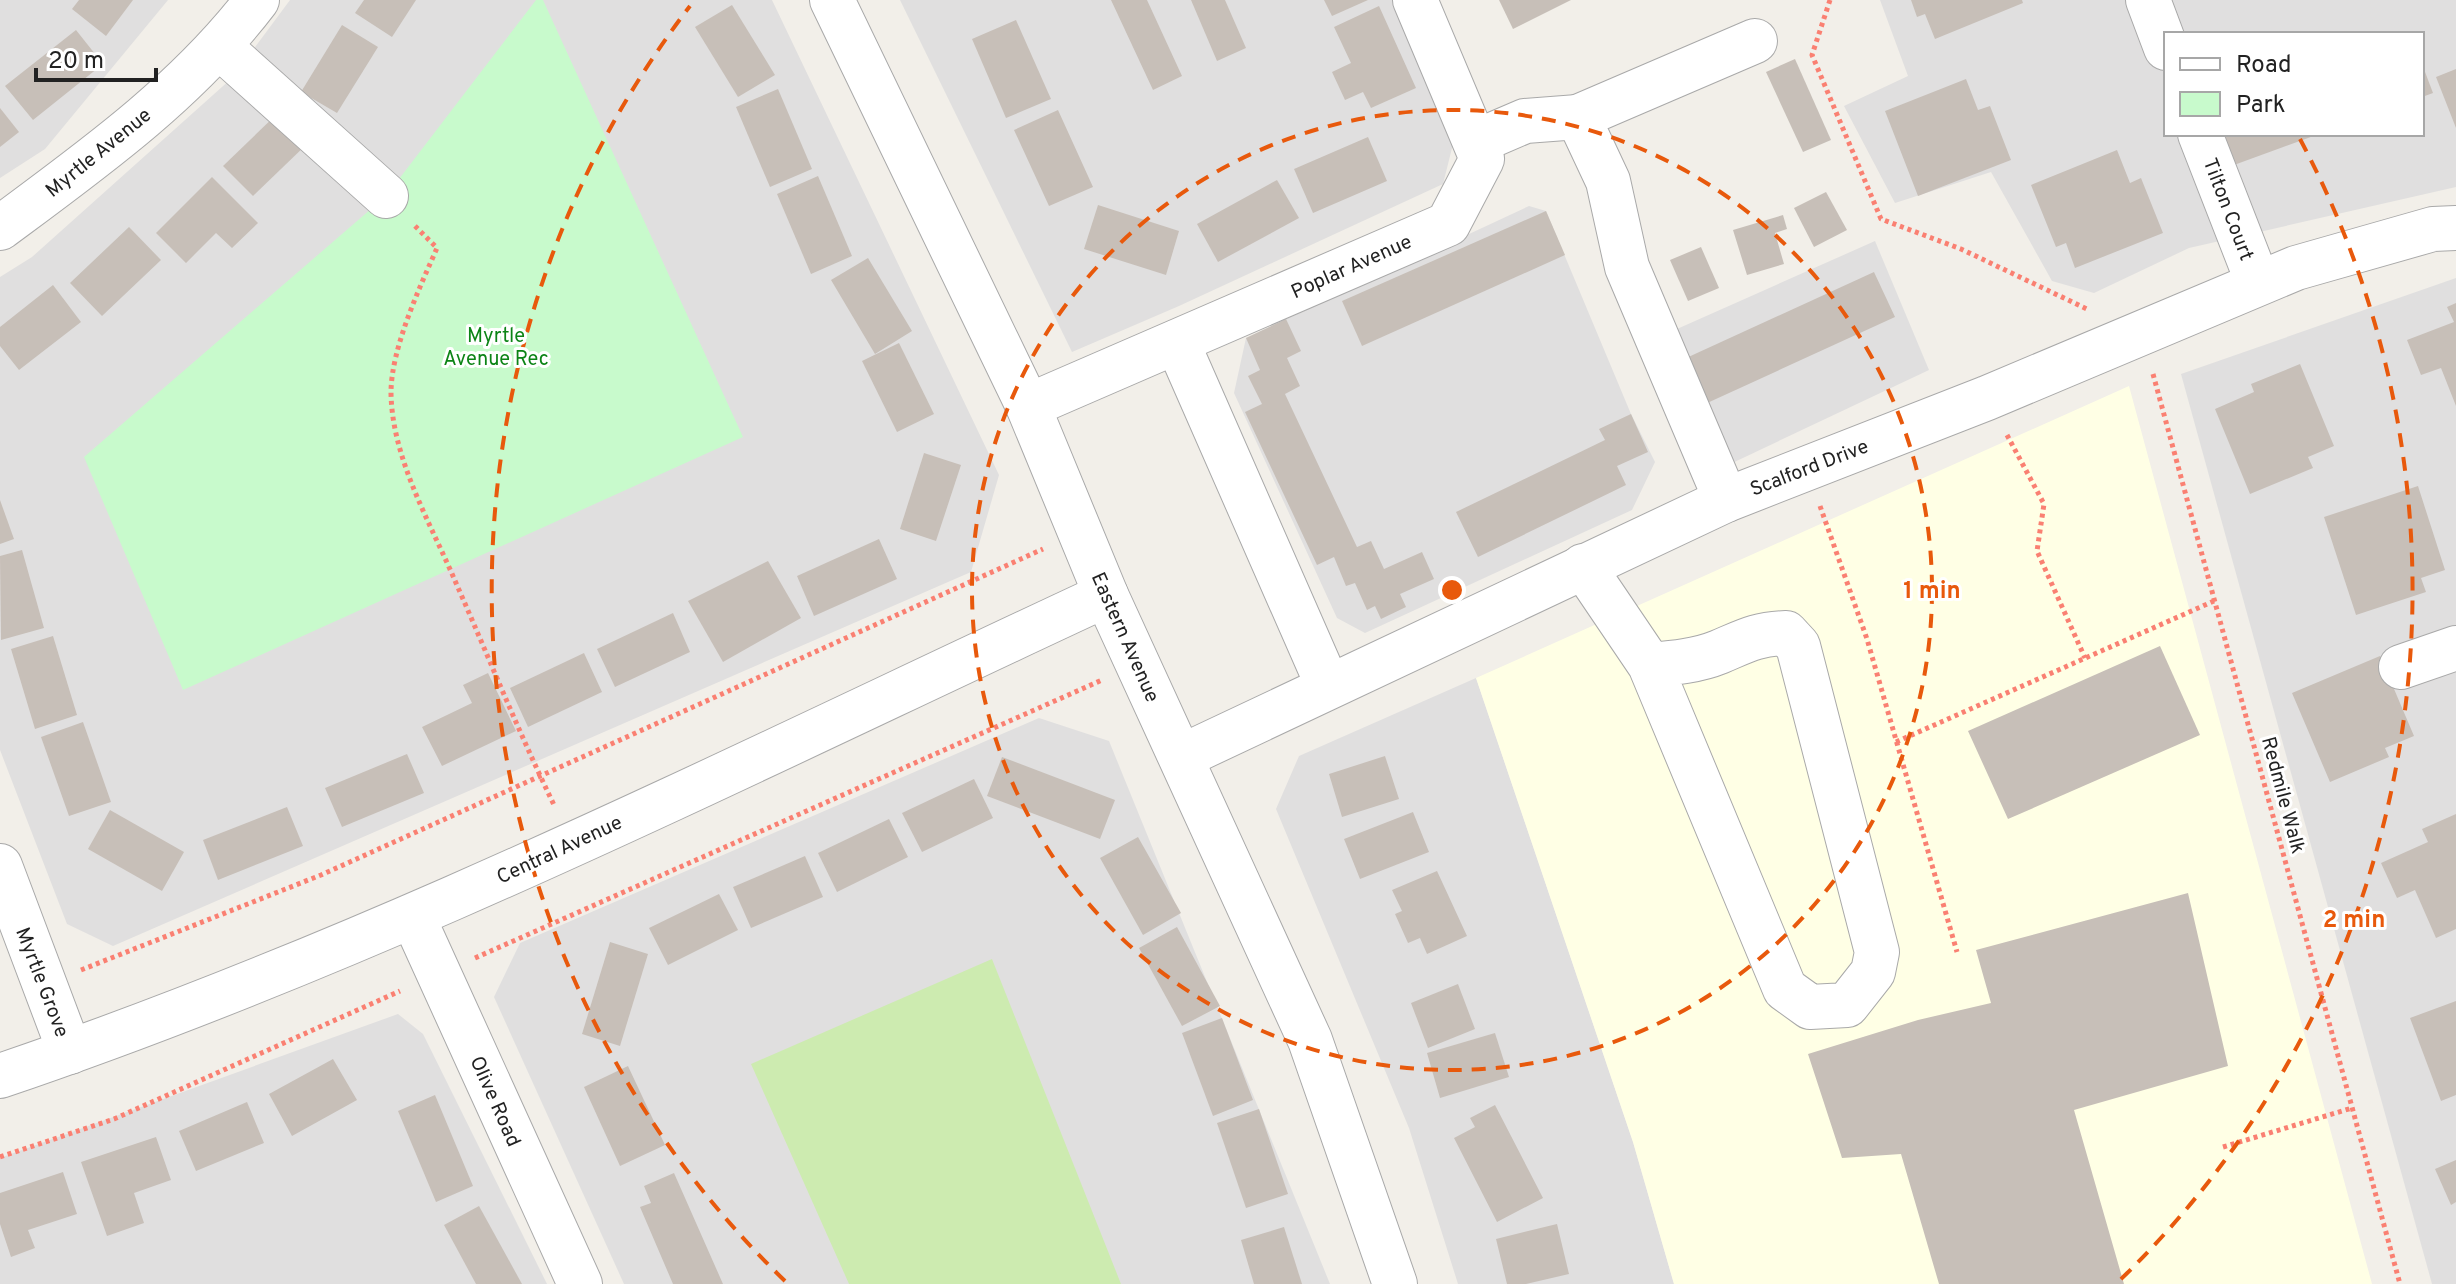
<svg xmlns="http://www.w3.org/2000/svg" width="2456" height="1284" font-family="Overpass,sans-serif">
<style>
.residential{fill:#e0dfdf;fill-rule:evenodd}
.education{fill:#ffffe5}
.grass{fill:#cdebb0}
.park{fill:#c8facc}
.building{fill:#c7bfb8}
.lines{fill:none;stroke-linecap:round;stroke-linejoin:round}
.minor-casing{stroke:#a9a9a9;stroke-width:46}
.path{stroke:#fa8072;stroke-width:5;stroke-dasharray:4 4;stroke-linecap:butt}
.minor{stroke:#fff;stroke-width:44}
.ring{fill:none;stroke:#e8590c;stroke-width:4;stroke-dasharray:14 10}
.labels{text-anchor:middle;stroke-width:6;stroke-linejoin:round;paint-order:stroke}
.street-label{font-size:20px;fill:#222;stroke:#fff}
.park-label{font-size:20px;fill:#0c8416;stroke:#fff}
.centre{fill:#e8590c;stroke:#fff;stroke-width:4}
.ring-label{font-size:24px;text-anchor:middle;font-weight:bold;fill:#e8590c;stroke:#fff;stroke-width:6;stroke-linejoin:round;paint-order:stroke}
</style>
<rect width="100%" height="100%" fill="#f2efe9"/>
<g class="residential">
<polygon points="0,0 168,0 45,149 0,178"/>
<polygon points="290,0 772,0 999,475 971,572 113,946 67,924 0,750 0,277 32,257 232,78"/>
<polygon points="900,0 1395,0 1455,136 1443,184 1179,306 1072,352"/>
<path d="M1880 0H2456V187L2189 248 2094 293 2052 281 1991 172 1895 203 1844 106 1908 76ZM2166 34H2422V134H2166Z"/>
<polygon points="1529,206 1546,211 1631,414 1655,462 1632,510 1365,633 1337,618 1234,393 1246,338"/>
<polygon points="1875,241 1929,370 1728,465 1668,333"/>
<polygon points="2456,278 2456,1284 2432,1284 2181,374"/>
<polygon points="1476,678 1633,1142 1674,1284 1458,1284 1409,1128 1276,809 1299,756"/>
<polygon points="1039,718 1109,741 1330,1284 624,1284 494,997 520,943"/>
<polygon points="398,1014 423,1034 547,1284 0,1284 0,1158"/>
</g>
<polygon class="education" points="2129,386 2372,1284 1674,1284 1633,1142 1476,678"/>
<polygon class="grass" points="992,959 1121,1284 849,1284 751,1064"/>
<polygon class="park" points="536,0 543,0 743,437 183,690 84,457 386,196"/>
<g class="building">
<polygon points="79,0 133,0 106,36 72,9"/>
<polygon points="364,0 416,0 392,37 355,13"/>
<polygon points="1111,0 1147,0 1182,76 1153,90"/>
<polygon points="1191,0 1225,0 1246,48 1217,61"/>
<polygon points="1324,0 1368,0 1332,16"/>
<polygon points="1499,0 1571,0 1513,29"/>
<polygon points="1911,0 2022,0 2023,3 1935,39 1925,14 1917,17"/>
<polygon points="732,5 775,75 738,97 695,27"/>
<polygon points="1379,6 1416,88 1371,108 1363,92 1345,100 1332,72 1351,63 1334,27"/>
<polygon points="1016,20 1051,99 1006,118 972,39"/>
<polygon points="342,25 378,47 337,113 301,92"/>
<polygon points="76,30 103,64 33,120 5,86"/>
<polygon points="1795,59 1831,140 1803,152 1766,72"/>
<polygon points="2422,64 2433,93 2422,97"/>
<polygon points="2456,69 2456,128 2436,77"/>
<polygon points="1966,79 1978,110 1990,106 2011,160 1918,196 1885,111"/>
<polygon points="778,89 812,169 770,187 736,107"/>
<polygon points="0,108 19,132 0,147"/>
<polygon points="1058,110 1093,187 1049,206 1014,130"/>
<polygon points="279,112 308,143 253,196 223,166"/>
<polygon points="2223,134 2319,134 2234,165"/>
<polygon points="1368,137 1387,181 1313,213 1294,169"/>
<polygon points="2117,150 2130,183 2141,178 2163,233 2075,268 2066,243 2056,247 2031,185"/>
<polygon points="818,176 852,256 811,274 777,194"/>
<polygon points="212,177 258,223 232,248 216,233 186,263 156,233"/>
<polygon points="1277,180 1299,218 1218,262 1197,224"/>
<polygon points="1826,192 1847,230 1814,247 1794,208"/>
<polygon points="1098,205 1179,231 1166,275 1084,249"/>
<polygon points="1546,211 1565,255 1362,346 1342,301"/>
<polygon points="1783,215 1787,229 1775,233 1784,264 1747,275 1733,230"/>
<polygon points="129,227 161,260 102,316 70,283"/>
<polygon points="1701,247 1719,288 1688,301 1670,260"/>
<polygon points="868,258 912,331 875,354 831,280"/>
<polygon points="1874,272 1895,317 1705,404 1684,359"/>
<polygon points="53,285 81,322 19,370 0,346 0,327"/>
<polygon points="2456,303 2456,406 2441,368 2421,375 2407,340 2454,322 2447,307"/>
<polygon points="1286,319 1301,351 1287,358 1300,386 1285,394 1357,547 1371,541 1384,569 1422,552 1434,579 1400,594 1406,607 1381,619 1375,606 1367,610 1355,583 1346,586 1334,557 1317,565 1245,412 1262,404 1248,376 1260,370 1246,338"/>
<polygon points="899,343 934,414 897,432 862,361"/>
<polygon points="2300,364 2334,446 2308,457 2313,468 2250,494 2215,409 2254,392 2251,384"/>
<polygon points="1631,414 1648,452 1617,466 1626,485 1478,557 1456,512 1605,440 1599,429"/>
<polygon points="924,453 961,465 936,541 900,529"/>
<polygon points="2418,486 2445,570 2421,578 2426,592 2356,615 2324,517"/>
<polygon points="0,500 14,539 0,544"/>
<polygon points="879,539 897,579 814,616 797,576"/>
<polygon points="22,550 44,628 1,640 0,556"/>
<polygon points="768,561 801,618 723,662 688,601"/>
<polygon points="673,613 690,652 615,687 597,649"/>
<polygon points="53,636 77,715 35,729 11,649"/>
<polygon points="2160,646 2200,735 2008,819 1968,731"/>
<polygon points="584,653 602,692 528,727 510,688"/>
<polygon points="2380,656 2414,736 2385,748 2389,757 2330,782 2292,693"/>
<polygon points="488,673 516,731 442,766 422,727 472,703 463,685"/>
<polygon points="83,722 111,802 69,816 41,737"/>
<polygon points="407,754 424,793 342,827 325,788"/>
<polygon points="1385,756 1399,799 1342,817 1329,774"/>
<polygon points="1002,757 1115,800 1100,839 987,796"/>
<polygon points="974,779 993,818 922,852 902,813"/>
<polygon points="287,807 303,846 218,880 203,840"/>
<polygon points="110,810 184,852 162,891 88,849"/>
<polygon points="1413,812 1429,852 1360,879 1344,839"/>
<polygon points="2456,814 2456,929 2436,938 2415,890 2397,898 2381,863 2428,842 2422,829"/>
<polygon points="889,819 908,857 837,892 818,853"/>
<polygon points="1138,837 1181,913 1143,935 1100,858"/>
<polygon points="805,856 823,897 751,928 733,887"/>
<polygon points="1437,871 1467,936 1427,954 1420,938 1408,943 1395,914 1402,911 1392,890"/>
<polygon points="2188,893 2228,1066 2074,1110 2124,1284 1939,1284 1901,1154 1842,1158 1808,1054 1918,1020 1991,1003 1976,950"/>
<polygon points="719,894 738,930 668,965 649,928"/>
<polygon points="1177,927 1220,1006 1182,1026 1139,948"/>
<polygon points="610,942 648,954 620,1046 582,1034"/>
<polygon points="1458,984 1475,1029 1428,1048 1411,1003"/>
<polygon points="2456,1001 2456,1095 2441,1101 2410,1018"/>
<polygon points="1222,1018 1253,1100 1213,1116 1182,1033"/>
<polygon points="1495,1033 1509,1077 1440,1098 1427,1053"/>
<polygon points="333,1059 357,1100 292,1136 269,1094"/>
<polygon points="628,1066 665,1145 620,1166 584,1087"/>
<polygon points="435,1095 473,1186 436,1202 398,1111"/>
<polygon points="247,1102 264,1143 196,1171 179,1131"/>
<polygon points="1495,1105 1543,1198 1497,1222 1454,1138 1475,1127 1470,1118"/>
<polygon points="1259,1109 1288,1194 1246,1208 1217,1123"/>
<polygon points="156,1137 171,1180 134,1193 144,1223 107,1236 81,1162"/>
<polygon points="2456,1160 2456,1202 2451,1205 2435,1169"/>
<polygon points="63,1172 77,1214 28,1230 35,1248 11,1257 0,1224 0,1193"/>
<polygon points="674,1173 723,1284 673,1284 640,1207 651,1203 644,1186"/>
<polygon points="479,1206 522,1284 476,1284 444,1225"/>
<polygon points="1557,1224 1569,1274 1526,1284 1507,1284 1496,1239"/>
<polygon points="1284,1227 1302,1284 1254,1284 1241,1240"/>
</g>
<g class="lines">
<g class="minor-casing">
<g id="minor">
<polyline points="832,0 1028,406 1106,595 1310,1040 1395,1284"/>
<polyline points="2148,0 2166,48"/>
<polyline points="221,48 386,196"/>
<polyline points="2200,134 2258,283"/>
<polyline points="1476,142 1525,121 1578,117"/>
<path d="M0 228C92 160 187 92 257 0"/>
<polyline points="1177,342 1328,686"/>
<polyline points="1028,406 1448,224 1482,159 1415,0"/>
<polyline points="1726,500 1627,267 1608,181 1578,117 1755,41"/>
<path d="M1583 566 1650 665 1785 989 1810 1007 1847 1005 1873 972 1877 952 1798 646 1786 633C1756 634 1745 641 1719 652 1697 661 1673 663 1650 665"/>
<polyline points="2401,667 2456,648"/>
<polyline points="1181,757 1726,500 1987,398 2296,268 2433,229 2456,228"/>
<polyline points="0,866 70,1052"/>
<polyline points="413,917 580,1284"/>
<path d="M0 1076C381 947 742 764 1106 595"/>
</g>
</g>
<g class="path">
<polyline points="1830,0 1812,55 1881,219 1961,249 2087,309"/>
<path d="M415 226 437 248C419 289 391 349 391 393 392 459 431 524 456 583 489 658 519 733 555 807"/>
<polyline points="2153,374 2400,1284"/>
<polyline points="2007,435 2044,504 2037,551 2085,658"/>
<polyline points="1820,506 1867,639 1957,952"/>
<polyline points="1896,742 2214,601"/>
<polyline points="475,958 1102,680"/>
<polyline points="81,970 321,875 1043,549"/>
<polyline points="2223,1147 2352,1108"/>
<polyline points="0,1157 114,1119 400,991"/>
</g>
<use href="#minor" class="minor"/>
</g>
<g class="ring">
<circle cx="1452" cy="590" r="480"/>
<path d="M785 1281A960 960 0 0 1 690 6M2300 139A960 960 0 0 1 2119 1281"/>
</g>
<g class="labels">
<g class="street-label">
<text transform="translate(98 152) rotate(-39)" y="7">Myrtle Avenue</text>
<text transform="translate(2229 209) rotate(69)" y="7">Tilton Court</text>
<text transform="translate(1351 266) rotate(-24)" y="7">Poplar Avenue</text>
<text transform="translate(1809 467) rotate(-21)" y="7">Scalford Drive</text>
<text transform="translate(1126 637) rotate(66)" y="7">Eastern Avenue</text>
<text transform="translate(2284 795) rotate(75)" y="7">Redmile Walk</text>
<text transform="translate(559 849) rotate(-25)" y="7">Central Avenue</text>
<text transform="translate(43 982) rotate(69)" y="7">Myrtle Grove</text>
<text transform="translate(496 1101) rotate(66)" y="7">Olive Road</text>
</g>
<g class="park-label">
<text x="496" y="342">Myrtle<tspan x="496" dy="23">Avenue Rec</tspan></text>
</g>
</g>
<circle cx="1452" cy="590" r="12" class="centre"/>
<g class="ring-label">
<text x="1932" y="598">1 min</text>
<text x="2354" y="927">2 min</text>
</g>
<rect x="2164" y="32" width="260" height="104" fill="#ffffff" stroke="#a7a7a7" stroke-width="2"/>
<rect x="2180" y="58" width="40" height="12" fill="#ffffff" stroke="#a7a7a7" stroke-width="2"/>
<text x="2236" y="72" font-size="24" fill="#222222">Road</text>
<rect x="2180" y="92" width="40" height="24" fill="#c8facc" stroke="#a7a7a7" stroke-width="2"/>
<text x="2236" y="112" font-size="24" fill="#222222">Park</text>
<path d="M36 68v12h120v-12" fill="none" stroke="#222222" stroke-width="4"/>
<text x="48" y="68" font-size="24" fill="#222222" stroke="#ffffff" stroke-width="6" paint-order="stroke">20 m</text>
</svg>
